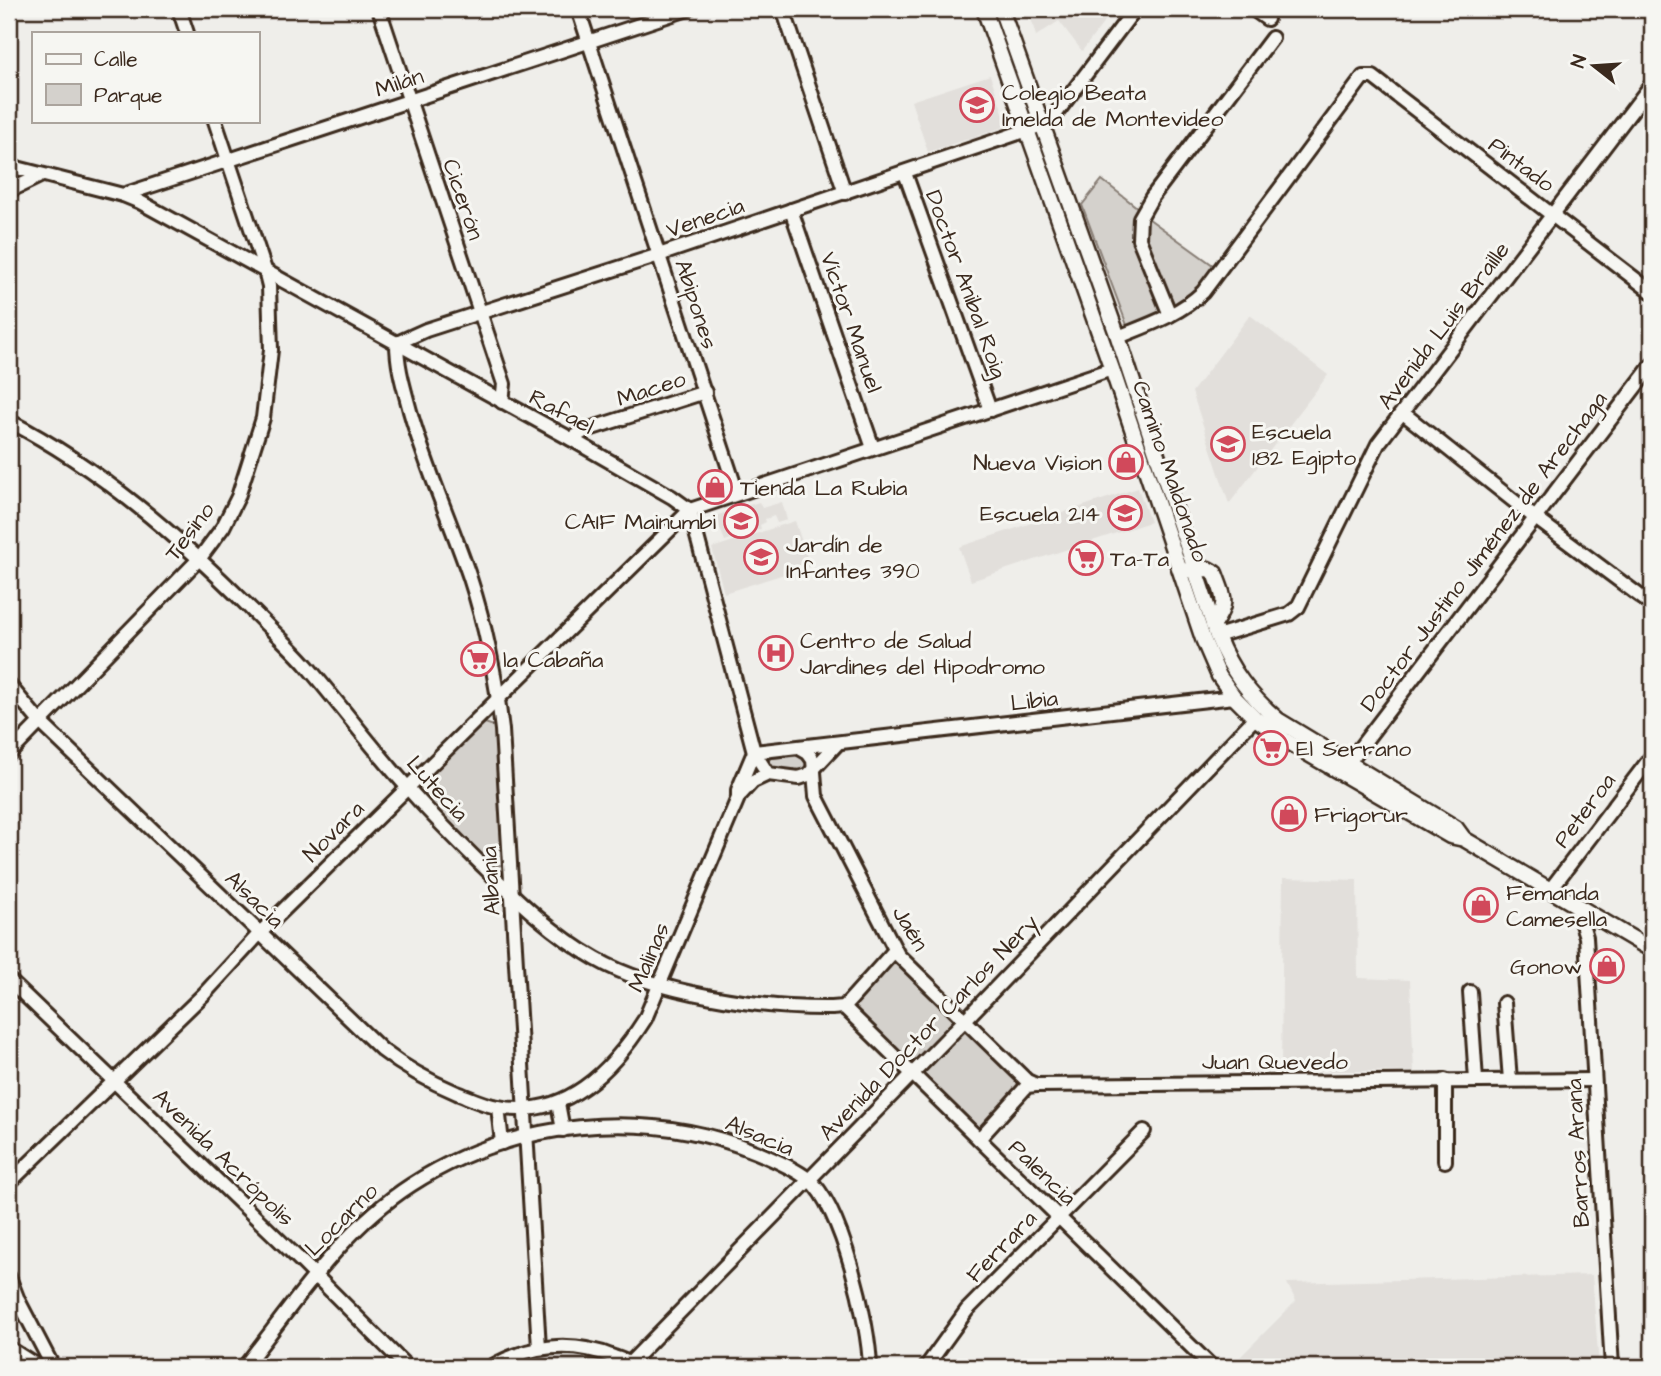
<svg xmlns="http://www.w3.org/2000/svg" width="1661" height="1376" font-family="'Architects Daughter',sans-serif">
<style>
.built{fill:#e2dfdb}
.green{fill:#d4d1cc;stroke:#887e75;stroke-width:2}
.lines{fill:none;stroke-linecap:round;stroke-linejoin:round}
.minor-casing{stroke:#3b2a1e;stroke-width:18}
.major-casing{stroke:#3b2a1e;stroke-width:19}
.minor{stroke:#f6f6f2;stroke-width:12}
.major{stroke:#f6f6f2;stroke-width:14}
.labels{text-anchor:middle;stroke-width:6;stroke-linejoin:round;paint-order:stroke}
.street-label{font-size:23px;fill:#3b2a1e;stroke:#f6f6f2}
.poi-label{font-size:23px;fill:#3b2a1e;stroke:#f6f6f2;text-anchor:start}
</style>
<rect width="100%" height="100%" fill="#efeeea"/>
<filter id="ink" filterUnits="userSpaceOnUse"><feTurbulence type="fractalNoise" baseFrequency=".0143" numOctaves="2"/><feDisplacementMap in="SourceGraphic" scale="14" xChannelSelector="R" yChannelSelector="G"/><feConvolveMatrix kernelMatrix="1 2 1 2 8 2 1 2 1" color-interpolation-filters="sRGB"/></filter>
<g filter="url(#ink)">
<g class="built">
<polygon points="1020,9 1114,9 1082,51 1059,21 1036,36 1029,12 1022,14"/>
<polygon points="990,75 1006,121 1002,128 928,152 911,101"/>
<polygon points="1250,315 1328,375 1229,504 1192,392"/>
<polygon points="1138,488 1150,522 971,581 959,547"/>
<polygon points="759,502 762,508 782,502 787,520 777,523 774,516 765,519 766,522 760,525 761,529 748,533 746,530 737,533 737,537 725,541 715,516"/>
<polygon points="795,521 810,566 724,593 712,548"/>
<polygon points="1283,878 1357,880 1358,978 1410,980 1414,1072 1281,1070"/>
<polygon points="1592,1275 1599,1367 1230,1367 1296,1301 1287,1283"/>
</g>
<g class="green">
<polygon points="1037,133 1187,564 1185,565 1035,134"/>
<polygon points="1102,180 1138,208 1134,229 1161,308 1160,313 1128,328 1082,205"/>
<polygon points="1145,216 1217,268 1205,284 1178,307 1171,306 1143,236"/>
<polygon points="485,723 494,726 496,730 504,860 502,865 492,867 419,793 419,788 479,725"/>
<polygon points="805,755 812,763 801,773 770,771 766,762 771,758"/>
<polygon points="892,962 899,964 955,1017 954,1022 916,1061 908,1062 855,1011 854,1002"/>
<polygon points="964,1031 972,1035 1021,1084 984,1131 978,1131 921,1074"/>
<path d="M561 1353C583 1353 600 1356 619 1367H499L511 1362Z"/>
</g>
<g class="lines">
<g class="minor-casing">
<g id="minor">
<polyline points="179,9 187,33"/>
<polyline points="379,9 504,384 502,402"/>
<polyline points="578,9 737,493"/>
<polyline points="783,9 845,193"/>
<polyline points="1253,9 1267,19"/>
<polyline points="9,166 123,195 140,202 571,439 672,497 690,510"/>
<polyline points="905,173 990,410"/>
<polyline points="9,191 42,175"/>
<polyline points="123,195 688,9"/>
<polyline points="791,210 873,448"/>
<polyline points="1170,315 1139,239 1140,218 1152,197 1272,38"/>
<path d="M1118 337C1148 325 1179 315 1203 292L1363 77H1373L1652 292"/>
<polyline points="1403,413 1534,517 1652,605"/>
<path d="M9 421C100 468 179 537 251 609 269 628 290 646 307 666 341 706 373 749 408 788 432 816 459 842 485 868 519 902 554 935 596 959 655 993 763 1009 832 1008L844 1007 895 950"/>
<polyline points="571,439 586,430 705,392"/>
<polyline points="690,510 754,752 768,774 799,778 808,775 837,744"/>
<polyline points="1217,636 1289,614 1298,607 1378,444 1652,84"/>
<path d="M9 685 40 722 382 1050C405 1068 431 1082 457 1093 470 1098 484 1105 498 1107 565 1120 612 1071 645 1019L738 798V790L754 752"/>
<polyline points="801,749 808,753 813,760 816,796 898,955 1027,1081 1036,1085"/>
<polyline points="754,752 1234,697"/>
<polyline points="9,754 200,558 223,527 238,497 263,418 271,350 269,286 265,270 215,121"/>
<polyline points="1343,770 1652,365"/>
<polyline points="741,794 753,781 768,774"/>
<polyline points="1550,890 1652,756"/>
<polyline points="1576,905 1586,937 1612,1367"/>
<polyline points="9,980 303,1263 407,1367"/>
<polyline points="1470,992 1476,1080"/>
<polyline points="1504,1003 1510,1080"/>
<polyline points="844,1007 1212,1367"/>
<polyline points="558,1103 563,1130"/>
<polyline points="498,1107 502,1143"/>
<polyline points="979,1139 1027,1086 1036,1085 1594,1080"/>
<polyline points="1445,1161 1445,1080"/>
<polyline points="9,1183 204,994 260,933 690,510 1112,369"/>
<polyline points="9,1277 18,1300 53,1367"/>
<polyline points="9,1348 39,1367"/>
<path d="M539 1348 502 730C496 678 486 627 470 578 451 522 426 468 410 411 404 388 397 367 397 343L426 330 659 255 1042 125 1052 119 1135 9"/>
<polyline points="630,1363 965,1020 1255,718"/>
<path d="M244 1367C295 1303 341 1230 411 1185 511 1120 646 1107 756 1152 773 1159 794 1168 808 1179 842 1205 869 1324 870 1367"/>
<path d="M491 1367C529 1345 572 1340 614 1357 622 1360 628 1361 634 1367"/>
<polyline points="926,1367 967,1310 1144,1131"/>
</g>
</g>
<g class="major-casing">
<g id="major">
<polyline points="984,9 1112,369 1203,639 1219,676 1234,697 1255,718 1286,741 1450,836 1464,839 1652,950"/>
<path d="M1001 9 1118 337 1217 636C1231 671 1249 695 1278 720L1456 828 1464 839"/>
<path d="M1187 570 1208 569 1215 573C1224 598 1229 602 1213 625"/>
</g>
</g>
<use href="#minor" class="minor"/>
<use href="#major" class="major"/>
</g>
</g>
<defs>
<g id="school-ring" transform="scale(1.75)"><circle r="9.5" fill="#f6f6f2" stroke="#d1495b" stroke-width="1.5"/><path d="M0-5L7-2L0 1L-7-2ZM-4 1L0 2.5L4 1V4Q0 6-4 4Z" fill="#d1495b"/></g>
<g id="shop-ring" transform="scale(1.75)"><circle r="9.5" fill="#f6f6f2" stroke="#d1495b" stroke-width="1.5"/><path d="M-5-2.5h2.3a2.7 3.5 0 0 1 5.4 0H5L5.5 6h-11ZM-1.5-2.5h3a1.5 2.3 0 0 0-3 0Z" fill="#d1495b"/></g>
<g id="supermarket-ring" transform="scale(1.75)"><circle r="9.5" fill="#f6f6f2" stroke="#d1495b" stroke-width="1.5"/><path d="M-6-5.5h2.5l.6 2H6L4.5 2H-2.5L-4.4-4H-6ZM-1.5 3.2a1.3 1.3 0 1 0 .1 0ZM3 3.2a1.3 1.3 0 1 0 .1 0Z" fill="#d1495b"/></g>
<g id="hospital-ring" transform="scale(1.75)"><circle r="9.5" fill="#f6f6f2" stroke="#d1495b" stroke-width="1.5"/><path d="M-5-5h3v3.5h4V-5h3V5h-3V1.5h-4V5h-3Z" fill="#d1495b"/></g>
</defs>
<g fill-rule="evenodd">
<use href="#school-ring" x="977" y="105"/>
<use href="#school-ring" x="1228" y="444"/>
<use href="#shop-ring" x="1126" y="462"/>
<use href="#shop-ring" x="715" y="487"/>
<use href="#school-ring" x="1125" y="513"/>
<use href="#school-ring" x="741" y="521"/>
<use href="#school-ring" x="761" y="557"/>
<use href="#supermarket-ring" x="1086" y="558"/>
<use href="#hospital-ring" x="776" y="653"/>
<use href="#supermarket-ring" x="478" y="659"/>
<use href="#supermarket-ring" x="1271" y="748"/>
<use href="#shop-ring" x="1289" y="814"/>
<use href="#shop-ring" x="1481" y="905"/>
<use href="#shop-ring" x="1607" y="966"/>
</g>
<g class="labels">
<g class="street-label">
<text transform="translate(399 82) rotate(-18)" y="8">Milán</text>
<text transform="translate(1522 164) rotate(37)" y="8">Pintado</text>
<text transform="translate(464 199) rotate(71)" y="8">Cicerón</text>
<text transform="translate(705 217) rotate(-19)" y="8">Venecia</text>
<text transform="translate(967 284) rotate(70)" y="8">Doctor Anibal Roig</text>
<text transform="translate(697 304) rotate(72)" y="8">Abipones</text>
<text transform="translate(852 322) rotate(71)" y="8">Víctor Manuel</text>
<text transform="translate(1443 325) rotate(-53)" y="8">Avenida Luis Braille</text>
<text transform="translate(651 388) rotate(-18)" y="8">Maceo</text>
<text transform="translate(562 411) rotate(28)" y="8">Rafael</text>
<text transform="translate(1171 471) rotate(71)" y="8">Camino Maldonado</text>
<text transform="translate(189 531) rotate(-53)" y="8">Tesino</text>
<text transform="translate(1483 551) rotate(-53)" y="8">Doctor Justino Jiménez de Arechaga</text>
<text transform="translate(1034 700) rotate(-7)" y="8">Libia</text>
<text transform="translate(438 788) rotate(48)" y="8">Lutecia</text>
<text transform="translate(1584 810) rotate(-53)" y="8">Peteroa</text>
<text transform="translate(333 831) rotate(-45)" y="8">Novara</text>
<text transform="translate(490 881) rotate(-93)" y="8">Albania</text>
<text transform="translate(255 899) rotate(44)" y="8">Alsacia</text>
<text transform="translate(911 928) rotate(59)" y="8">Jaén</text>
<text transform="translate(648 957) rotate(-67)" y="8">Malinas</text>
<text transform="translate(928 1027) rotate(-46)" y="8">Avenida Doctor Carlos Nery</text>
<text x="1275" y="1069">Juan Quevedo</text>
<text transform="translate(760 1135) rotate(23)" y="8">Alsacia</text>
<text transform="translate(1577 1153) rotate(-93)" y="8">Barros Arana</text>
<text transform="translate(224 1157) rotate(44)" y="8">Avenida Acrópolis</text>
<text transform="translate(1043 1172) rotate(44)" y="8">Palencia</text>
<text transform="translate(341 1219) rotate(-45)" y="8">Locarno</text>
<text transform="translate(1001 1246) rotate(-46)" y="8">Ferrara</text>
</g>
<g class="poi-label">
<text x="1002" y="100">Colegio Beata<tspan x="1002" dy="26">Imelda de Montevideo</tspan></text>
<text x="1252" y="439">Escuela<tspan x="1252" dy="26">182 Egipto</tspan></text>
<text x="1102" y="470" text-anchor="end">Nueva Vision</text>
<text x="740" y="495">Tienda La Rubia</text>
<text x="1100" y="521" text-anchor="end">Escuela 214</text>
<text x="716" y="529" text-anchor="end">CAIF Mainumbi</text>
<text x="786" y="552">Jardín de<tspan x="786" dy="26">Infantes 390</tspan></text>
<text x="1110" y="566">Ta-Ta</text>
<text x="800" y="648">Centro de Salud<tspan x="800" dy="26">Jardines del Hipodromo</tspan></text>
<text x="503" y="667">la Cabaña</text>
<text x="1296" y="756">El Serrano</text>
<text x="1314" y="822">Frigorur</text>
<text x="1506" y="900">Femanda<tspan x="1506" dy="26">Camesella</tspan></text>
<text x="1582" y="974" text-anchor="end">Gonow</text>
</g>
</g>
<rect width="1661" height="1376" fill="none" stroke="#f6f6f2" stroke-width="35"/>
<rect x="18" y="18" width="1626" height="1341" fill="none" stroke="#3b2a1e" stroke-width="2.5" filter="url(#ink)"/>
<rect x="32" y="32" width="228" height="91" fill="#f6f6f2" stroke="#aba49d" stroke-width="2"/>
<rect x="46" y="54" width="35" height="10" fill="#f6f6f2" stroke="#aba49d" stroke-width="2"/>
<text x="94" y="66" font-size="21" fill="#3b2a1e">Calle</text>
<rect x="46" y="84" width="35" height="21" fill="#d4d1cc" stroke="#aba49d" stroke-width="2"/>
<text x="94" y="102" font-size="21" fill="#3b2a1e">Parque</text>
<g transform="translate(1594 66) rotate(287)" stroke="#f6f6f2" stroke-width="5" paint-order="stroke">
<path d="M0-5L12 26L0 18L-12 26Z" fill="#3b2a1e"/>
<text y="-10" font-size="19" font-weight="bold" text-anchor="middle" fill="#3b2a1e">N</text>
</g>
</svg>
